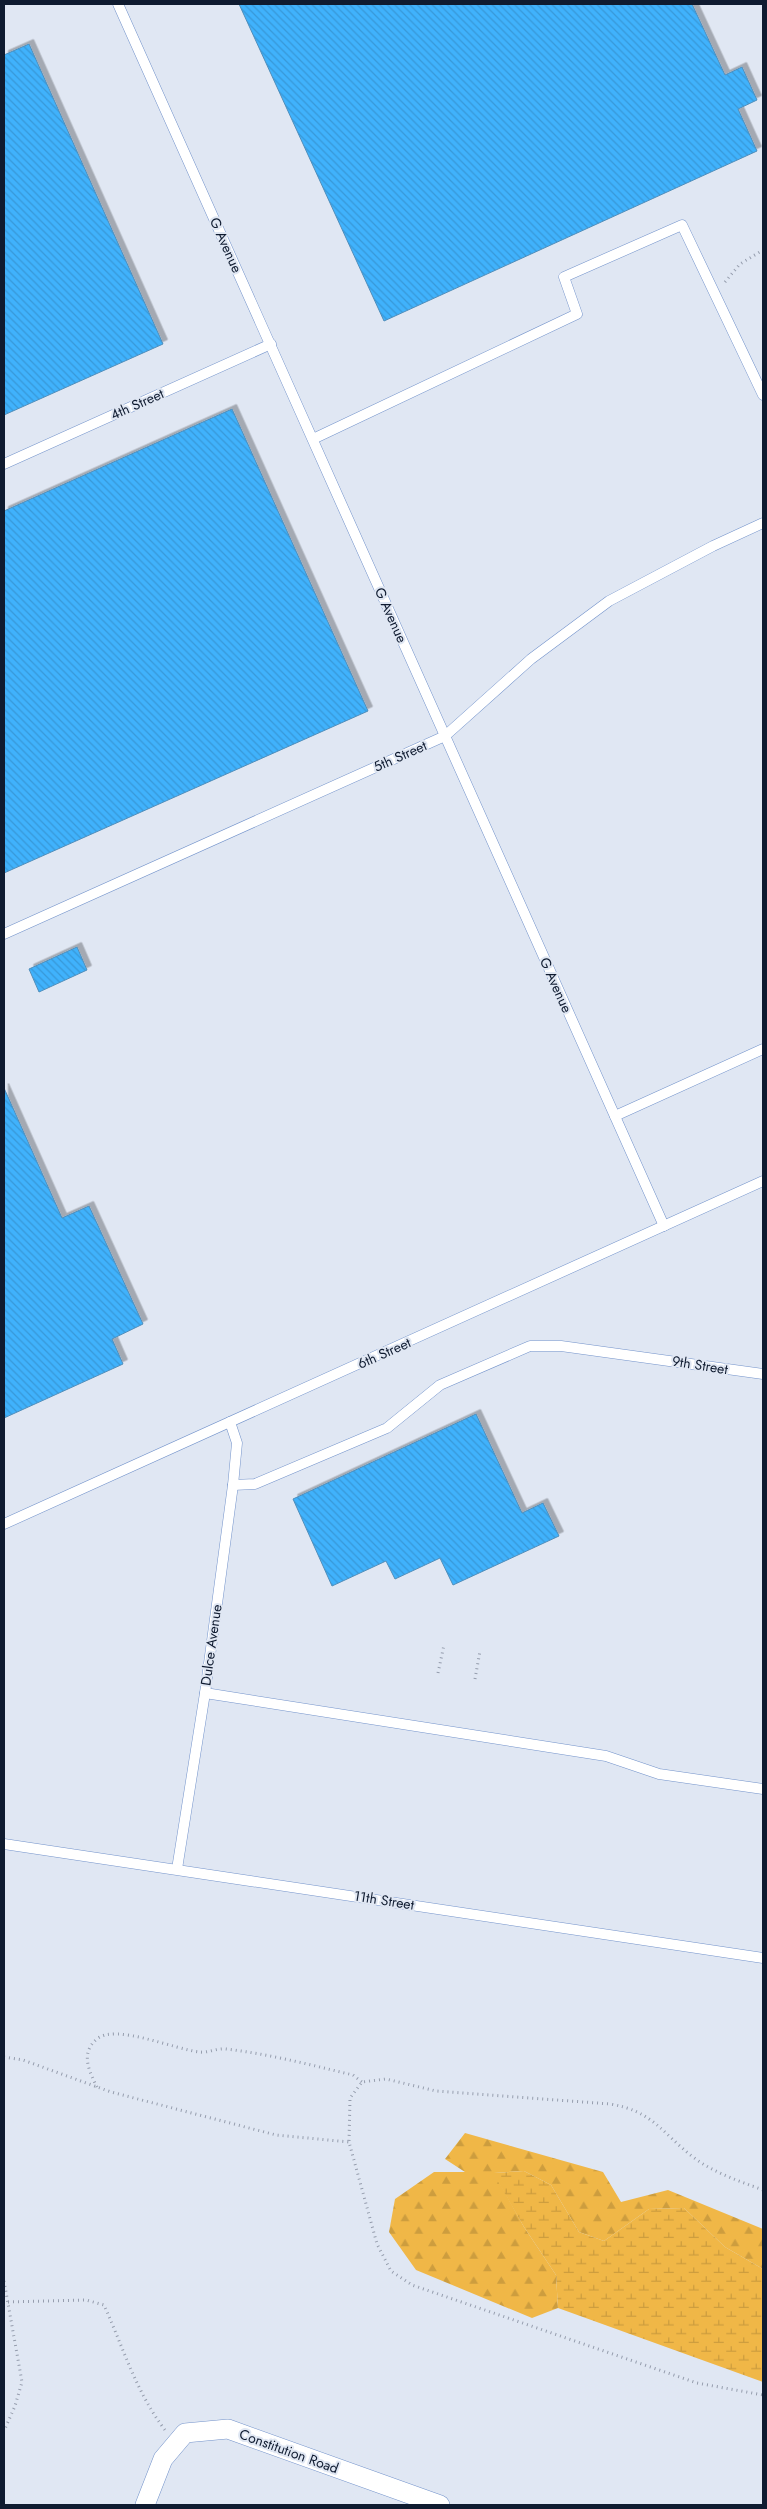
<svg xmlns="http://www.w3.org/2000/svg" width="767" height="2509" font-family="Jost,sans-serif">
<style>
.forest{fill:url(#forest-firs)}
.wetland{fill:url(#wetland-marsh)}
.building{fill:url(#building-back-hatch);stroke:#518eba;filter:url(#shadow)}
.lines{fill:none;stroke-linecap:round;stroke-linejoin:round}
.service-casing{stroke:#7393cb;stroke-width:11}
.minor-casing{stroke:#7393cb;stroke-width:20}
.path{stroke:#959dad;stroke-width:3;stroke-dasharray:1 4;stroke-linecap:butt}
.service{stroke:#fff;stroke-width:10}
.minor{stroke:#fff;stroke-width:19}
.labels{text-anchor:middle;stroke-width:4;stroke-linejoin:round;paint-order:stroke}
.street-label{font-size:14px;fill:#0f1b30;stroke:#e0e7f3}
</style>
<defs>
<pattern id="forest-firs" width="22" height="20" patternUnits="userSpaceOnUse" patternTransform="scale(1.25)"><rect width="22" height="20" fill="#f0b747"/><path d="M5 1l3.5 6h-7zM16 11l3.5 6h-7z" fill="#cd9d3e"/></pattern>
<pattern id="wetland-marsh" width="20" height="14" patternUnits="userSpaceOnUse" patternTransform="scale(1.25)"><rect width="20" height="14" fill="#f0b747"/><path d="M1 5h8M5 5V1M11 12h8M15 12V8" fill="none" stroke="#cd9d3e"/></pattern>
<pattern id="building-back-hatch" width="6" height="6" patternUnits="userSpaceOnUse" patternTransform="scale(1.25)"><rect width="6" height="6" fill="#40b2fc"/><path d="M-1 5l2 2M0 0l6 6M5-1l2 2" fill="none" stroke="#3798d8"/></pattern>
<filter id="shadow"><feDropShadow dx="4.5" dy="-4.5" stdDeviation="0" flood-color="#0004"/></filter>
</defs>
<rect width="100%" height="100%" fill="#e0e7f3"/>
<polygon class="forest" points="465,2133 603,2172 621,2202 668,2190 763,2229 763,2269 725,2247 684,2208 649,2209 604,2241 579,2232 551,2185 524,2171 494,2173 524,2227 556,2275 558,2308 532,2318 416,2270 389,2232 395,2199 434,2172 465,2172 445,2159"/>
<polygon class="wetland" points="524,2171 551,2185 579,2232 604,2241 649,2209 684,2208 725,2247 763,2269 763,2382 558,2308 556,2275 524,2227 493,2173"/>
<g class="building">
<polygon points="239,4 692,4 725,75 742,67 757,100 738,109 757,151 384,321"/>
<polygon points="29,44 163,344 4,415 4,55"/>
<polygon points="232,409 368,711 4,873 4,511"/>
<polygon points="77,947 87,970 39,992 29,969"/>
<polygon points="4,1088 62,1218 89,1206 143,1324 112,1339 123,1364 4,1418"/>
<polygon points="476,1414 522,1513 543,1503 559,1536 453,1585 440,1558 395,1579 386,1561 332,1586 293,1499"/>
</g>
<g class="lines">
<g class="service-casing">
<g id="service">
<polyline points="118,4 664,1226"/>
<polyline points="313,439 577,314 564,277 682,225 763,395"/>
<polyline points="4,464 271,344"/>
<polyline points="4,934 445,736 531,659 609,601 713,546 763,523"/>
<polyline points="615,1116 763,1049"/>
<polyline points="233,1485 255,1484 387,1428 440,1385 530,1346 561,1346 763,1374"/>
<polyline points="4,1524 763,1181"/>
<polyline points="205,1693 606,1756 659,1774 763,1789"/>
<polyline points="4,1844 763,1958"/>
<polyline points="177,1869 205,1693 233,1485 237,1443 230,1422"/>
</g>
</g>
<g class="minor-casing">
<polyline id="minor" points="145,2505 163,2459 185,2433 228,2429 440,2505"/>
</g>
<g class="path">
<polyline points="725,282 740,264 763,250"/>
<polyline points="438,1673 444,1645"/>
<polyline points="475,1679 480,1651"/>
<polyline points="4,2057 23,2060 111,2092 276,2135 349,2142"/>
<path d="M97 2087C89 2071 80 2053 97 2039 115 2023 176 2050 200 2052 208 2053 217 2048 226 2049 269 2054 311 2065 353 2075L362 2082"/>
<path d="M763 2190C739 2181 714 2173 693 2157 662 2133 653 2111 610 2104L436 2091 386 2079 362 2082 350 2098 349 2142 377 2244 391 2271 412 2285 697 2383 763 2395"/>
<polyline points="4,2281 22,2382 15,2406 4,2431"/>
<path d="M8 2302 86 2300 104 2305C123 2347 136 2392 165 2430"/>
</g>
<use href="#service" class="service"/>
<use href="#minor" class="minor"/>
</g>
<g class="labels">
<g class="street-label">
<text transform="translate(226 245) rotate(66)" y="5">G Avenue</text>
<text transform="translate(137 404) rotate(-24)" y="5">4th Street</text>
<text transform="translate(391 615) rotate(66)" y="5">G Avenue</text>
<text transform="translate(400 756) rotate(-24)" y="5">5th Street</text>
<text transform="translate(556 985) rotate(66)" y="5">G Avenue</text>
<text transform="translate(384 1353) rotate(-24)" y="5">6th Street</text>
<text transform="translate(700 1365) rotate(9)" y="5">9th Street</text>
<text transform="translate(211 1645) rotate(-82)" y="5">Dulce Avenue</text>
<text transform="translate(384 1900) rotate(9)" y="5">11th Street</text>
<text transform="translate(289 2451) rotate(20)" y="5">Constitution Road</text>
</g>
</g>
<rect width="767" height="2509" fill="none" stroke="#0f1b30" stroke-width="10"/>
</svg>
